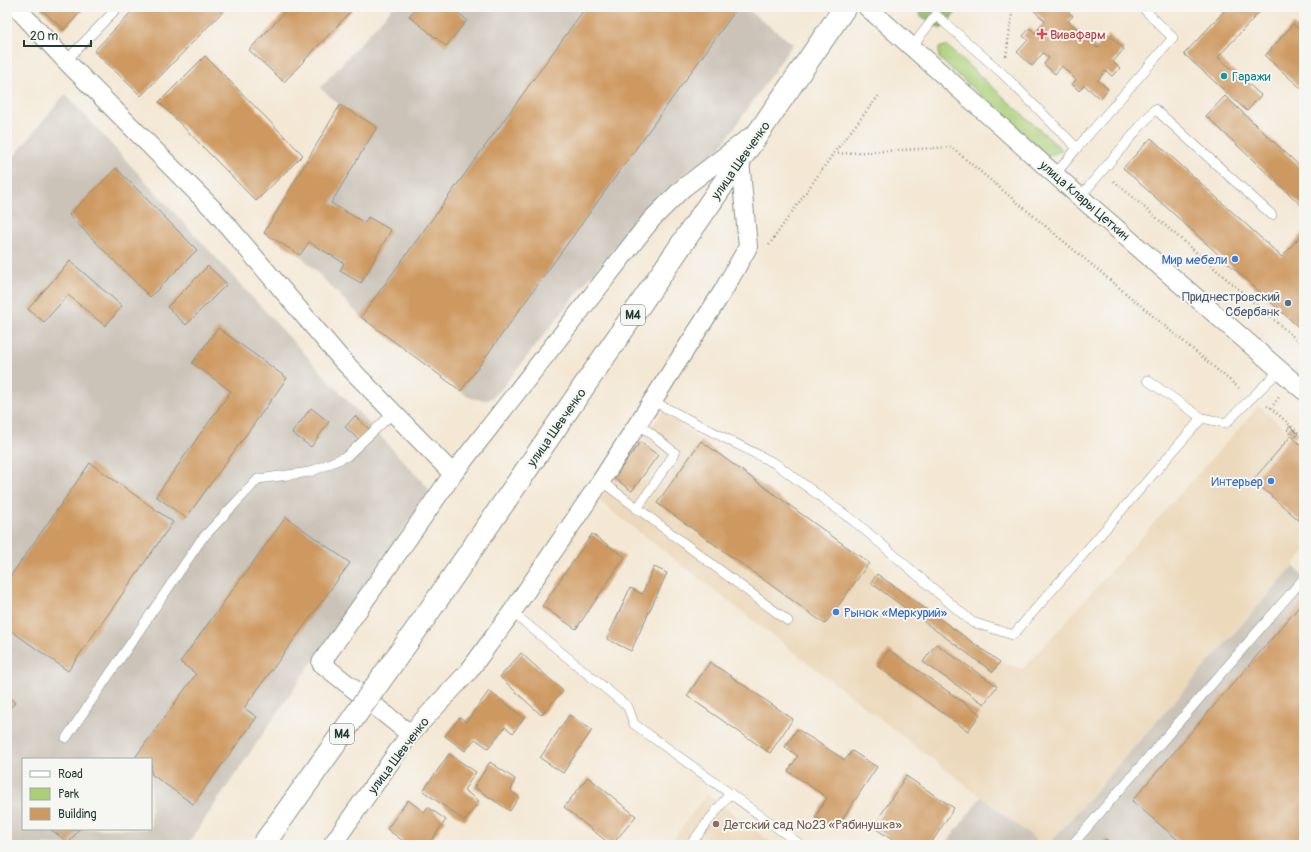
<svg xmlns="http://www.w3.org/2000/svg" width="1311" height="852" font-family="Pangolin,sans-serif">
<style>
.built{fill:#ecd8ba}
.industrial{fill:#cbc3b8;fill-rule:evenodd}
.green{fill:#abcf78;stroke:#658656}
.forest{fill:#88b268;stroke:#54784e}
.building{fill:#ce9961}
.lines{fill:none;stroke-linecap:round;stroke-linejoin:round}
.lane-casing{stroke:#8a9284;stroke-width:10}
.street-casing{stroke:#8a9284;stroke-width:20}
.highway-casing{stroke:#8a9284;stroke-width:24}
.path{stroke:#8a9284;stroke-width:2.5;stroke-dasharray:1 3;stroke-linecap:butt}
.lane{stroke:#fff;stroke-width:9}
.street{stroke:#fff;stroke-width:18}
.highway{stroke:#fff;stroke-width:22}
.highway-bridge-casing{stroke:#8a9284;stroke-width:24;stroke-linecap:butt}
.highway-bridge{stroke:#fff;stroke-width:22}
.health-dot{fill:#e0444e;stroke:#f6f6f2;stroke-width:1.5}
.culture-dot{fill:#0f9aa8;stroke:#f6f6f2;stroke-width:1.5}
.shop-dot{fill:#3f7fe0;stroke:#f6f6f2;stroke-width:1.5}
.service-dot{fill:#5c6f8a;stroke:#f6f6f2;stroke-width:1.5}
.education-dot{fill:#8d6e63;stroke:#f6f6f2;stroke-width:1.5}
.labels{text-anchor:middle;stroke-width:4;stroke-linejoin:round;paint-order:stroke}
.shield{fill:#f6f6f2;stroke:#60746d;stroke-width:1}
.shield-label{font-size:12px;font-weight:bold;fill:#1f3d34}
.health-label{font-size:13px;fill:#be3a42;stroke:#f6f6f2;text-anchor:start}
.culture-label{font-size:13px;fill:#0d838f;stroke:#f6f6f2;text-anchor:start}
.street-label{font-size:13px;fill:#1f3d34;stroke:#f6f6f2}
.shop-label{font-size:13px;fill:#366cbe;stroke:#f6f6f2;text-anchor:end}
.service-label{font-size:13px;fill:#4e5e75;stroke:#f6f6f2;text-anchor:end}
.education-label{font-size:13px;fill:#785e54;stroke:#f6f6f2;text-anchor:start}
</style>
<rect width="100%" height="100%" fill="#f6f6f2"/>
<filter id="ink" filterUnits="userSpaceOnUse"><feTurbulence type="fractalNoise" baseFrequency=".025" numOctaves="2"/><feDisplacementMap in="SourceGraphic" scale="8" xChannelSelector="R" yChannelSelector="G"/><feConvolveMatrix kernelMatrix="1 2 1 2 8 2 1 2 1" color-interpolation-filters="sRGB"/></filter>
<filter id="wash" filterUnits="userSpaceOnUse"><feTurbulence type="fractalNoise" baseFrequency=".012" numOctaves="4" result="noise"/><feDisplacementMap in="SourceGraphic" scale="16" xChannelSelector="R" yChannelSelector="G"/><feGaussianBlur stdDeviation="0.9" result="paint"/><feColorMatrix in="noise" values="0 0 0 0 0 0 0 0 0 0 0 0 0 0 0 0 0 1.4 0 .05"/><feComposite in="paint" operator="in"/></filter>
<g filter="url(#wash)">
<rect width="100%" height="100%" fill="#f4e8d5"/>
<g class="built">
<polygon points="1259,406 1304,447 1304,553 1048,845 1043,845 599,501 663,411 701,441 869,563 878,574 1000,662 1023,669"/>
<polygon points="707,794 775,845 669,845"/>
</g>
<g class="industrial">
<polygon points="393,7 744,7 793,44 713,158 689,169 645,211 598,267 499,392 488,400 474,399 467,396 361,317 300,255 264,233 340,105 320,88"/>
<path d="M65 94 430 490 187 845H7V165ZM23 759H151V829H23Z"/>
<polygon points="1293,566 1304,576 1304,845 1048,845"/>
<polygon points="981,797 1043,845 945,845"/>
</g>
<polygon class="green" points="947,46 1062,150 1054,154 1047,155 939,58 939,47"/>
<polygon class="forest" points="918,7 961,7 941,29 921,17"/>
<g id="blocks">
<g class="building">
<polygon points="39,7 85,7 64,30"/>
<polygon points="136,7 227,7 141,96 94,51"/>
<polygon points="290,7 355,7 284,82 249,50"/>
<polygon points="417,7 451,7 467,20 446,46 409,16"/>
<polygon points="586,7 738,7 461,391 361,317"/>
<polygon points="1032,7 1055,7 1057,9 1059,7 1063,7 1073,16 1068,21 1097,48 1109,35 1124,49 1113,62 1120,68 1112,76 1106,71 1098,80 1108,89 1100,99 1084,85 1079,91 1072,84 1076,80 1062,66 1055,74 1044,64 1049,58 1043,53 1032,66 1017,52 1028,40 1023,36 1030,28 1035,33 1045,21 1031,8"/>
<polygon points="1228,7 1264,7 1218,57 1261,95 1247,111 1184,54"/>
<polygon points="1293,24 1304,34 1304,91 1265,56"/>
<polygon points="205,56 303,155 256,201 159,102"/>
<polygon points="1225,96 1304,170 1304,208 1206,116"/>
<polygon points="340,105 377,127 331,203 365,223 368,217 391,230 361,283 340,271 344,263 309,242 300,255 264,233"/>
<polygon points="1151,138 1282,257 1304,232 1304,332 1123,168"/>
<polygon points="116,168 197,250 150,297 69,215"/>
<polygon points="70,261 122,306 105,326 68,295 44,322 28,309"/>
<polygon points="208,266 227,284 186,325 167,307"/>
<polygon points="218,328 287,378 186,518 156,496 231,391 192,363"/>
<polygon points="311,408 329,422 311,447 292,433"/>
<polygon points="355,416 369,429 359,440 345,427"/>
<polygon points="1290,426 1298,434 1295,438 1287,430"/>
<polygon points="1291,436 1304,448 1304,519 1301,522 1253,480"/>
<polygon points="701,441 869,563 825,624 657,503"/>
<polygon points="640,442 658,455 632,491 614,478"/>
<polygon points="90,463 173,522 68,671 7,628 7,581"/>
<polygon points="286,517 350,563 244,708 257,717 193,804 151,774 151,759 134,759 196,674 180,662"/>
<polygon points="592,534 625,557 576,629 542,606"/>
<polygon points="654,567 667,573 631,651 607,639 630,588 642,594"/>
<polygon points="877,574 1000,662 993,672 871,583"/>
<polygon points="1304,601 1304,845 1184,845 1132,801"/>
<polygon points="936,644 997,686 984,704 923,662"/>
<polygon points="889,650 980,714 968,731 877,666"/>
<polygon points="521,653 563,691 541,715 500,677"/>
<polygon points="710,662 793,719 770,753 687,696"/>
<polygon points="489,691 524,718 513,733 505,727 488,748 475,739 465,751 445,736 460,717 466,722"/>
<polygon points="7,695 15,703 7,711"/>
<polygon points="569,715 592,730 563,773 540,758"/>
<polygon points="797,729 845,760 852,751 877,767 835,830 815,817 827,798 788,771 798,756 785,747"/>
<polygon points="449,754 476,772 464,790 479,801 465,821 423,791"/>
<polygon points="490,762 515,779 511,791 519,797 510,811 474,787"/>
<polygon points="906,776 954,808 930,845 900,845 873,827"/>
<polygon points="588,777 636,816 612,845 611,845 564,807"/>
<polygon points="408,800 424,812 428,807 446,820 428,845 399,845 403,841 387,829"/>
<polygon points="50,829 79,829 69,843"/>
<polygon points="1106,839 1113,845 1101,845"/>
</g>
</g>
</g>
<g filter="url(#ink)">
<use href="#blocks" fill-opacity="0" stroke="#8a9284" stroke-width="1"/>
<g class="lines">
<g class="lane-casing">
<g id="lane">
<polyline points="912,47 936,15 1003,74 1077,148 1055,175"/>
<polyline points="66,61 118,7"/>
<polyline points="1077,148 1173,38 1142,7"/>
<polyline points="1080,197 1155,109 1272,215"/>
<polyline points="1147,380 1202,418"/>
<polyline points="653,399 662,406 776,464 859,525 972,622 1013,635 1202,418 1226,423 1280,370"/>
<polyline points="601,481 788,621"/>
<polyline points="637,509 675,453 648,431 637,425"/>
<polyline points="512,612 628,707 634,724 801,845"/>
<polyline points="66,738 201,540 258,479 310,472 347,456 393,413"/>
<polyline points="690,845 730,793"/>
<polyline points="1072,845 1304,578"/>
</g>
</g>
<g class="street-casing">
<g id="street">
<polyline points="16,7 66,61 216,212 342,360 453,474"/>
<polyline points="867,7 1080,197 1304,391"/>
<polyline points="410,734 321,663 453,474 651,220 683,188 750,137"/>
<polyline points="332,845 410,734 469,671 512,612 601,481 723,291 748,247 740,160"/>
</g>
</g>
<g class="highway-casing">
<polyline id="highway" points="421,623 845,7"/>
</g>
<g class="path">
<polyline points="1006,56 1013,7"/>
<polyline points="834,154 951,147 1239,388"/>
<polyline points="1114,181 1304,346"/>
<polyline points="769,245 833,154 880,94"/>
<polyline points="1267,406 1271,408 1304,438"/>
<polyline points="1271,408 1279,397"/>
</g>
<use href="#lane" class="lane"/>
<use href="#street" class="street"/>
<use href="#highway" class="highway"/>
<g class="highway-bridge-casing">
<polyline id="highway-bridge" points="263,845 421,623"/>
</g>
<use href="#highway-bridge" class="highway-bridge"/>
</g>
</g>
<path class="health-dot" d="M1040 28h4v4h4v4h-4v4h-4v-4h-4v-4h4z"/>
<circle class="culture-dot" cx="1224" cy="76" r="4"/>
<g class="shop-dot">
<circle cx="1235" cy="259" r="4"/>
<circle cx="1271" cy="481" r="4"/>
<circle cx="836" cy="612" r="4"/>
</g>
<circle class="service-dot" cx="1288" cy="303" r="4"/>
<circle class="education-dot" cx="716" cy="824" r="4"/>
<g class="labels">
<g class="shield">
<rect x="621" y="305" width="24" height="20" rx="3"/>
<rect x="330" y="724" width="24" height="20" rx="3"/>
</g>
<g class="shield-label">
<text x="633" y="319">M4</text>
<text x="342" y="738">M4</text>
</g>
<g class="health-label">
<text x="1050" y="39">Вивафарм</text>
</g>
<g class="culture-label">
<text x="1232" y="81">Гаражи</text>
</g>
<g class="street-label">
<text transform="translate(740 160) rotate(-55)" y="5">улица Шевченко</text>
<text transform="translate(1085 200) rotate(41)" y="5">улица Клары Цеткин</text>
<text transform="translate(556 427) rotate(-55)" y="5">улица Шевченко</text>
<text transform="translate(398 755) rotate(-53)" y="5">улица Шевченко</text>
</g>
<g class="shop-label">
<text x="1227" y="264">Мир мебели</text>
<text x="1263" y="486">Интерьер</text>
<text x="844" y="617" text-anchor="start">Рынок «Меркурий»</text>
</g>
<g class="service-label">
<text x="1280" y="301">Приднестровский<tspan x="1280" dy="15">Сбербанк</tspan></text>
</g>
<g class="education-label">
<text x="724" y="829">Детский сад №23 «Рябинушка»</text>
</g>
</g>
<rect width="1311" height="852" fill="none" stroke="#f6f6f2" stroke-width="24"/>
<rect x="22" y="758" width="130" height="72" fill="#f6f6f2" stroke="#a0aca6"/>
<rect x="30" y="771" width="20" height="6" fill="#ffffff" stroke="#a0aca6"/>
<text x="58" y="778" font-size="12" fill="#1f3d34">Road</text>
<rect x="30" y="788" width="20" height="12" fill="#abcf78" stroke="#a0aca6"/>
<text x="58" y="798" font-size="12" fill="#1f3d34">Park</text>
<rect x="30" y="808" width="20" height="12" fill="#ce9961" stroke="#a0aca6"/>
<text x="58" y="818" font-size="12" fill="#1f3d34">Building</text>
<path d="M24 40v6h67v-6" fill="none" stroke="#1f3d34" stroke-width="2"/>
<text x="30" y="40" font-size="12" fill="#1f3d34" stroke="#f6f6f2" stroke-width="3" paint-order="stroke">20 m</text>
</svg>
